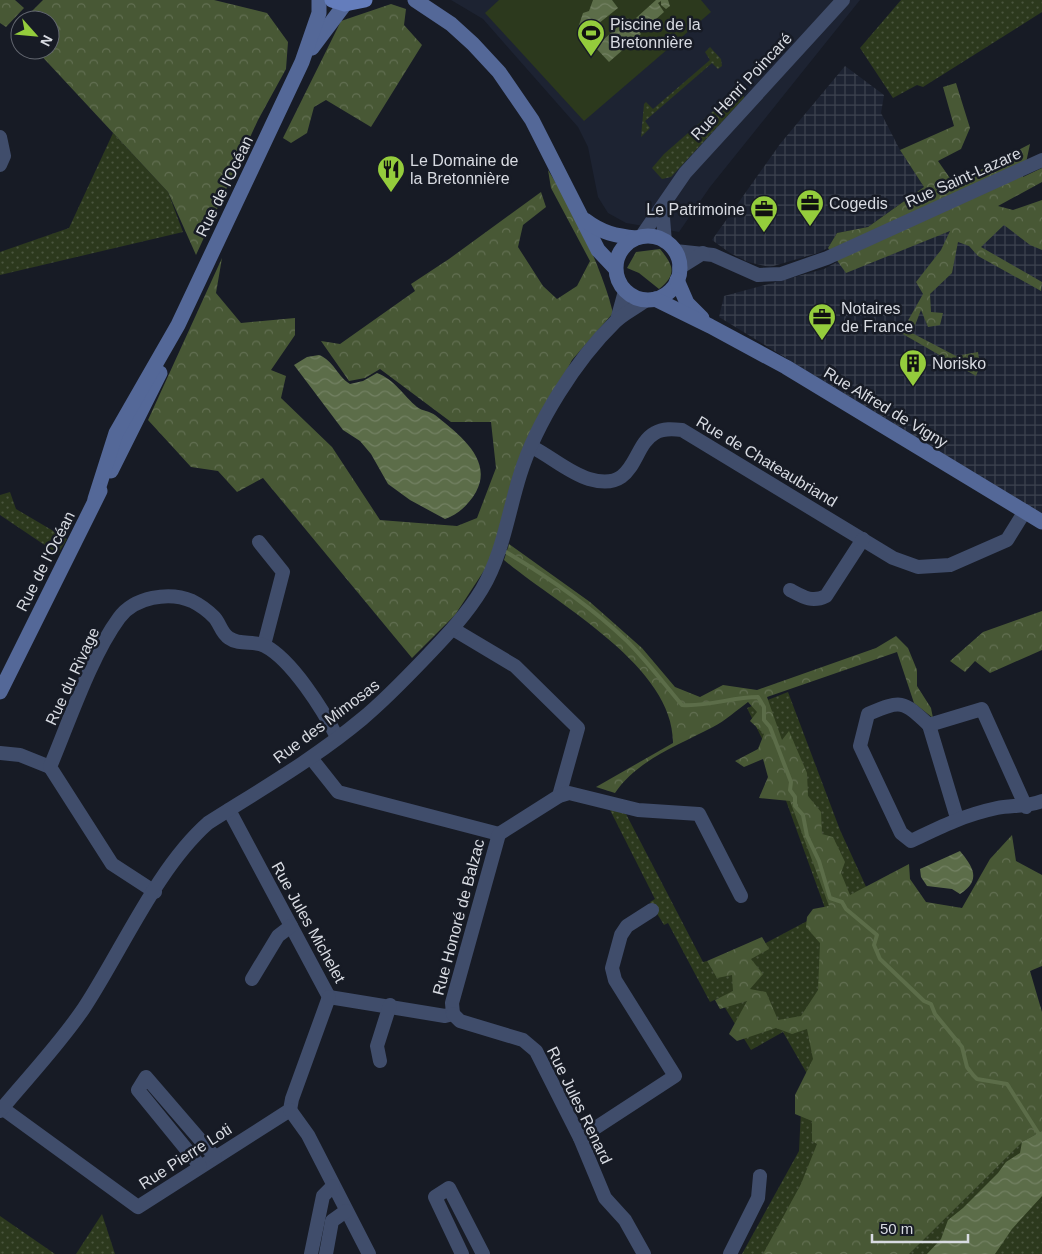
<svg xmlns="http://www.w3.org/2000/svg" width="1042" height="1254" font-family="Helvetica,sans-serif">
<style>
.built{fill:#1d2332}
.industrial{fill:url(#industrial-grid)}
.grass{fill:url(#grass-dots)}
.forest{fill:url(#forest-crowns)}
.pitch{fill:#2c391d}
.water{fill:url(#water-waves)}
.lines{fill:none;stroke-linecap:round;stroke-linejoin:round}
.stream{stroke:#5c6d49;stroke-width:4}
.street{stroke:#404d6b;stroke-width:14}
.secondary{stroke:#546898;stroke-width:15}
.primary{stroke:#647dbc;stroke-width:15}
.labels{text-anchor:middle;stroke-width:5;stroke-linejoin:round;paint-order:stroke}
.poi-label{font-size:16px;fill:#d8dbe2;stroke:#171b25;text-anchor:start}
.street-label{font-size:16px;fill:#d8dbe2;stroke:#171b25}
</style>
<defs>
<pattern id="industrial-grid" width="8" height="8" patternUnits="userSpaceOnUse" patternTransform="scale(1.25)"><rect width="8" height="8" fill="#1d2332"/><path d="M0 4h8M4 0v8" fill="none" stroke="#3d424f"/></pattern>
<pattern id="grass-dots" width="8" height="8" patternUnits="userSpaceOnUse" patternTransform="scale(1.25)"><rect width="8" height="8" fill="#2c391d"/><path d="M2 2h.1M6 6h.1" fill="none" stroke="#4a553e" stroke-width="1.8" stroke-linecap="round"/></pattern>
<pattern id="forest-crowns" width="20" height="18" patternUnits="userSpaceOnUse" patternTransform="scale(1.25)"><rect width="20" height="18" fill="#485835"/><path d="M2 6a3 3 0 1 1 6 0M12 15a3 3 0 1 1 6 0" fill="none" stroke="#626f52"/></pattern>
<pattern id="water-waves" width="16" height="10" patternUnits="userSpaceOnUse" patternTransform="scale(1.25)"><rect width="16" height="10" fill="#5c6d49"/><path d="M0 5q4-4 8 0t8 0" fill="none" stroke="#738163"/></pattern>
</defs>
<rect width="100%" height="100%" fill="#171b25"/>
<polygon class="built" points="451,0 860,0 710,187 679,232 626,223 608,213 598,197 588,147 578,127 483,19"/>
<g class="industrial">
<polygon points="845,66 884,95 881,113 900,150 924,187 868,227 837,233 828,248 818,253 770,267 748,262 730,253 712,240 780,144"/>
<polygon points="947,203 1042,220 1042,515 719,317 724,296 824,269"/>
</g>
<g class="grass">
<polygon points="901,0 1042,0 1042,12 923,87 917,85 893,98 860,48"/>
<polygon points="710,47 721,59 722,66 718,69 712,63 645,121 650,128 641,137 644,104 646,102 653,109 710,60 705,52"/>
<polygon points="743,85 744,98 671,177 662,179 652,168 664,154"/>
<polygon points="113,133 168,192 183,232 0,275 0,252 69,228"/>
<polygon points="10,492 16,509 67,539 58,554 0,515 0,495"/>
<polygon points="788,692 840,830 868,891 1042,1080 1042,1254 742,1254 799,1151 801,1110 810,1079 783,1032 751,1050 719,998 710,1002 668,923 664,925 650,902 655,899 609,808 626,814 703,962 707,961 713,971 826,911 768,751 747,708"/>
<polygon points="102,1214 115,1254 76,1254"/>
<polygon points="0,1216 55,1254 0,1254"/>
</g>
<g class="forest">
<polygon points="0,0 15,0 24,8 6,27 0,23"/>
<polygon points="43,0 214,0 267,13 288,42 286,69 258,120 196,255 168,192 36,50 50,50 50,20 23,20"/>
<polygon points="391,4 406,9 404,25 422,45 371,127 326,100 314,107 307,133 291,143 283,138 341,21"/>
<polygon points="956,83 970,128 961,149 938,161 952,181 973,174 1030,144 1023,177 1042,168 1042,182 998,206 1013,210 1042,200 1042,250 1030,245 1004,225 981,247 1042,282 1041,291 978,256 969,246 958,242 952,273 930,294 931,312 943,313 940,325 928,327 921,310 912,333 956,356 978,352 980,366 976,376 901,333 923,294 916,282 941,250 950,231 846,273 828,248 837,233 868,227 924,187 900,150 954,126 943,87"/>
<path d="M548 170C573 210 602 267 613 313L572 360 527 445 491 560 455 615 412 658 263 478 237 492 218 471 191 467 148 420 222 258 216 293 241 323 295 318V335L271 370 286 376 281 398 332 447 380 520 457 526 477 518 496 468 491 422H451L380 369 365 378 349 381 321 341 340 344 415 291 411 284 449 259 541 192 546 207 523 225 518 247 543 286 557 299 577 286 590 261 551 188Z"/>
<path d="M660 249C673 265 678 274 659 289L639 273 627 268 636 252Z"/>
<path d="M509 544 590 602 642 648 675 687 700 697 723 685 757 690 876 648 896 636 908 648 917 670V686L931 708 933 718 914 703 897 652 767 697 782 740 789 731 807 773 808 796 821 812 822 834 833 837 845 862 841 873 850 895 909 864 910 879 926 902 962 908 990 859 1012 835 1016 861 1042 875V966L1030 971 1042 1012V1131L1022 1142 909 1254H763L801 1184 817 1144 812 1141V1121L795 1114V1095L813 1059 807 1029 792 1034 776 1028 737 1041 729 1034 747 1001 720 1009 715 1000 733 991 732 975 717 978 707 961 762 937 769 949 751 959 763 974 750 989 766 992 778 1020 801 1016 818 990 820 943 806 927 807 917 813 909 829 906 790 801 759 798 768 777 763 759 744 767 735 761 758 749 764 734 750 721 757 712 748 702C737 710 725 721 713 727 679 745 637 760 615 793L596 787 673 743C674 666 556 604 504 560Z"/>
<polygon points="1042,611 1042,650 990,673 975,661 965,672 950,661 983,632"/>
</g>
<polygon class="pitch" points="499,0 701,0 711,12 584,121 485,13"/>
<g class="water">
<polygon points="593,0 612,0 618,8 584,35 579,32 578,28 583,13 589,11"/>
<polygon points="656,0 668,0 670,6 666,9 661,5 661,1 658,3 664,12 645,29 636,18"/>
<polygon points="628,18 641,34 609,62 595,47"/>
<path d="M319 355C333 360 338 377 350 384L363 381 377 373C394 379 404 396 417 407 422 411 430 411 435 415 457 433 494 459 476 492 469 504 458 515 445 519L410 500 388 484 371 454 360 441 343 430 294 365 307 357Z"/>
<path d="M960 851C973 867 982 880 960 894L952 889 927 886 921 877 920 869Z"/>
<polygon points="1042,1131 1042,1196 1012,1229 995,1254 927,1254 941,1239 948,1220 963,1208 998,1173 1006,1162 1020,1153 1022,1142"/>
</g>
<g class="lines">
<path class="stream" d="M506 552C548 577 591 607 627 641 647 661 664 684 682 705 708 707 732 697 758 697L764 707V720L770 727 791 782 790 790 795 797V806L803 815 807 836 819 861 830 898 842 902 846 909 877 935 874 945 880 959 924 1001 931 1004 935 1014 962 1047 967 1067 973 1075 977 1079 1007 1084 1042 1139"/>
<g class="street">
<polyline points="0,137 4,156 0,165"/>
<polyline points="665,206 663,218 665,242"/>
<polyline points="641,237 685,173 843,0"/>
<polyline points="675,251 713,255 758,275 781,274 827,258 1042,160"/>
<polyline points="679,268 703,253"/>
<polyline points="617,320 625,291"/>
<path d="M532 447C550 456 569 473 589 479 637 493 631 446 655 433 663 428 673 429 682 430L893 558 918 567 950 565 1007 540 1025 511"/>
<polyline points="259,542 283,572 264,645"/>
<path d="M790 590C803 597 812 603 826 596L863 539"/>
<polyline points="453,629 515,666 578,728 559,796"/>
<polyline points="929,725 957,818"/>
<polyline points="0,753 20,755 50,767"/>
<polyline points="311,758 338,792 499,834"/>
<path d="M1026 807 982 709 929 725C902 700 902 700 868 714L860 746 901 833 911 841C940 827 964 815 997 808 1012 805 1026 807 1042 801"/>
<polyline points="229,810 329,997"/>
<path d="M155 892 112 864 50 767C69 722 91 656 119 618 134 597 169 591 192 601 198 604 208 611 214 617 220 623 221 633 229 638 240 646 254 640 265 646 292 660 323 710 337 737"/>
<polyline points="252,979 278,936 291,926"/>
<polyline points="329,997 445,1016 453,1014"/>
<polyline points="453,1014 452,1003 499,834 559,796 569,793 638,810 699,814 741,896"/>
<polyline points="453,1014 460,1021 523,1040 536,1051 580,1138 605,1198 625,1220 644,1254"/>
<polyline points="380,1061 377,1046 390,1005"/>
<polyline points="2,1108 138,1207 290,1110 292,1099 329,997"/>
<polyline points="290,1110 308,1135 369,1254"/>
<path d="M0 1111C28 1077 59 1045 84 1008 122 950 157 868 208 823 260 790 314 759 362 719 385 700 406 678 427 656 447 635 467 614 482 589 503 554 508 513 520 475 536 423 576 360 615 322 624 313 636 308 646 300"/>
<polyline points="580,1138 675,1076 615,980 612,968 621,935 627,926 652,910"/>
<polyline points="200,1166 138,1090 146,1077 215,1157"/>
<polyline points="311,1254 323,1196 333,1186"/>
<polyline points="326,1254 332,1221 346,1211"/>
<polyline points="462,1254 435,1197 449,1188 483,1254"/>
<polyline points="730,1254 758,1198 760,1176"/>
</g>
<g class="secondary">
<polyline points="415,0 451,24 473,44 499,72 532,120 598,250 615,268"/>
<polyline points="312,48 345,4"/>
<path d="M585 220C602 233 616 236 636 238"/>
<circle cx="648" cy="268" r="32"/>
<polyline points="677,280 687,303 702,318"/>
<polyline points="655,299 710,326 786,367 1042,522"/>
<polyline points="111,471 160,373"/>
<polyline points="95,499 116,433 178,325 302,62 319,13 319,0"/>
<polyline points="0,692 100,491"/>
</g>
<polyline class="primary" points="332,0 345,4 365,0"/>
</g>
<defs>
<g id="stadium-pin" transform="scale(1.4375)"><path d="M0 17L-7.5 6A9.5 9.5 0 1 1 7.5 6Z" fill="#94cc3c" stroke="#171b25"/><path d="M0-5a6.5 5 0 1 0 0 10a6.5 5 0 1 0 0-10ZM-3.5-1.8h7v3.6h-7Z" fill="#111"/></g>
<g id="restaurant-pin" transform="scale(1.4375)"><path d="M0 17L-7.5 6A9.5 9.5 0 1 1 7.5 6Z" fill="#94cc3c" stroke="#171b25"/><path d="M-5-6h1v4h1v-4h1v4h1v-4h1v5L-1.5 .5V6h-2V.5L-5-1ZM5-6V6H3V1.5H1.5Q1.5-4 5-6Z" fill="#111"/></g>
<g id="office-pin" transform="scale(1.4375)"><path d="M0 17L-7.5 6A9.5 9.5 0 1 1 7.5 6Z" fill="#94cc3c" stroke="#171b25"/><path d="M-6-3h4V-5.5h4V-3h4V5H-6ZM-1-4.5V-3h2v-1.5ZM-6 0V1H6V0Z" fill="#111"/></g>
<g id="building-pin" transform="scale(1.4375)"><path d="M0 17L-7.5 6A9.5 9.5 0 1 1 7.5 6Z" fill="#94cc3c" stroke="#171b25"/><path d="M-4-6H4V6H1V3H-1V6H-4ZM-2.5-4.3h1.7v1.8h-1.7ZM.8-4.3h1.7v1.8H.8ZM-2.5-1h1.7V.8h-1.7ZM.8-1h1.7V.8H.8Z" fill="#111"/></g>
</defs>
<g fill-rule="evenodd">
<use href="#stadium-pin" x="591" y="33"/>
<use href="#restaurant-pin" x="391" y="169"/>
<use href="#office-pin" x="810" y="203"/>
<use href="#office-pin" x="764" y="209"/>
<use href="#office-pin" x="822" y="317"/>
<use href="#building-pin" x="913" y="363"/>
</g>
<g class="labels">
<g class="poi-label">
<text x="610" y="30">Piscine de la<tspan x="610" dy="18">Bretonnière</tspan></text>
<text x="410" y="166">Le Domaine de<tspan x="410" dy="18">la Bretonnière</tspan></text>
<text x="829" y="209">Cogedis</text>
<text x="745" y="215" text-anchor="end">Le Patrimoine</text>
<text x="841" y="314">Notaires<tspan x="841" dy="18">de France</tspan></text>
<text x="932" y="369">Norisko</text>
</g>
<g class="street-label">
<text transform="translate(741 86) rotate(-47)" y="6">Rue Henri Poincaré</text>
<text transform="translate(963 177) rotate(-24)" y="6">Rue Saint-Lazare</text>
<text transform="translate(224 186) rotate(-64)" y="6">Rue de l'Océan</text>
<text transform="translate(886 407) rotate(31)" y="6">Rue Alfred de Vigny</text>
<text transform="translate(767 461) rotate(31)" y="6">Rue de Chateaubriand</text>
<text transform="translate(45 561) rotate(-63)" y="6">Rue de l'Océan</text>
<text transform="translate(72 676) rotate(-65)" y="6">Rue du Rivage</text>
<text transform="translate(326 721) rotate(-37)" y="6">Rue des Mimosas</text>
<text transform="translate(458 917) rotate(-75)" y="6">Rue Honoré de Balzac</text>
<text transform="translate(309 922) rotate(61)" y="6">Rue Jules Michelet</text>
<text transform="translate(580 1105) rotate(64)" y="6">Rue Jules Renard</text>
<text transform="translate(185 1156) rotate(-33)" y="6">Rue Pierre Loti</text>
</g>
</g>
<g transform="translate(35 35) rotate(117)"><circle r="24" fill="#171b25" stroke="#646871"/>
<path d="M0-4L9 19L0 12L-9 19Z" fill="#94cc3c"/>
<text y="-8" font-size="14" font-weight="bold" text-anchor="middle" fill="#d8dbe2">N</text>
</g>
<path d="M872 1234v8h96v-8" fill="none" stroke="#d8dbe2" stroke-width="2.5"/>
<text x="880" y="1234" font-size="15" fill="#d8dbe2" stroke="#171b25" stroke-width="4" paint-order="stroke">50 m</text>
</svg>
